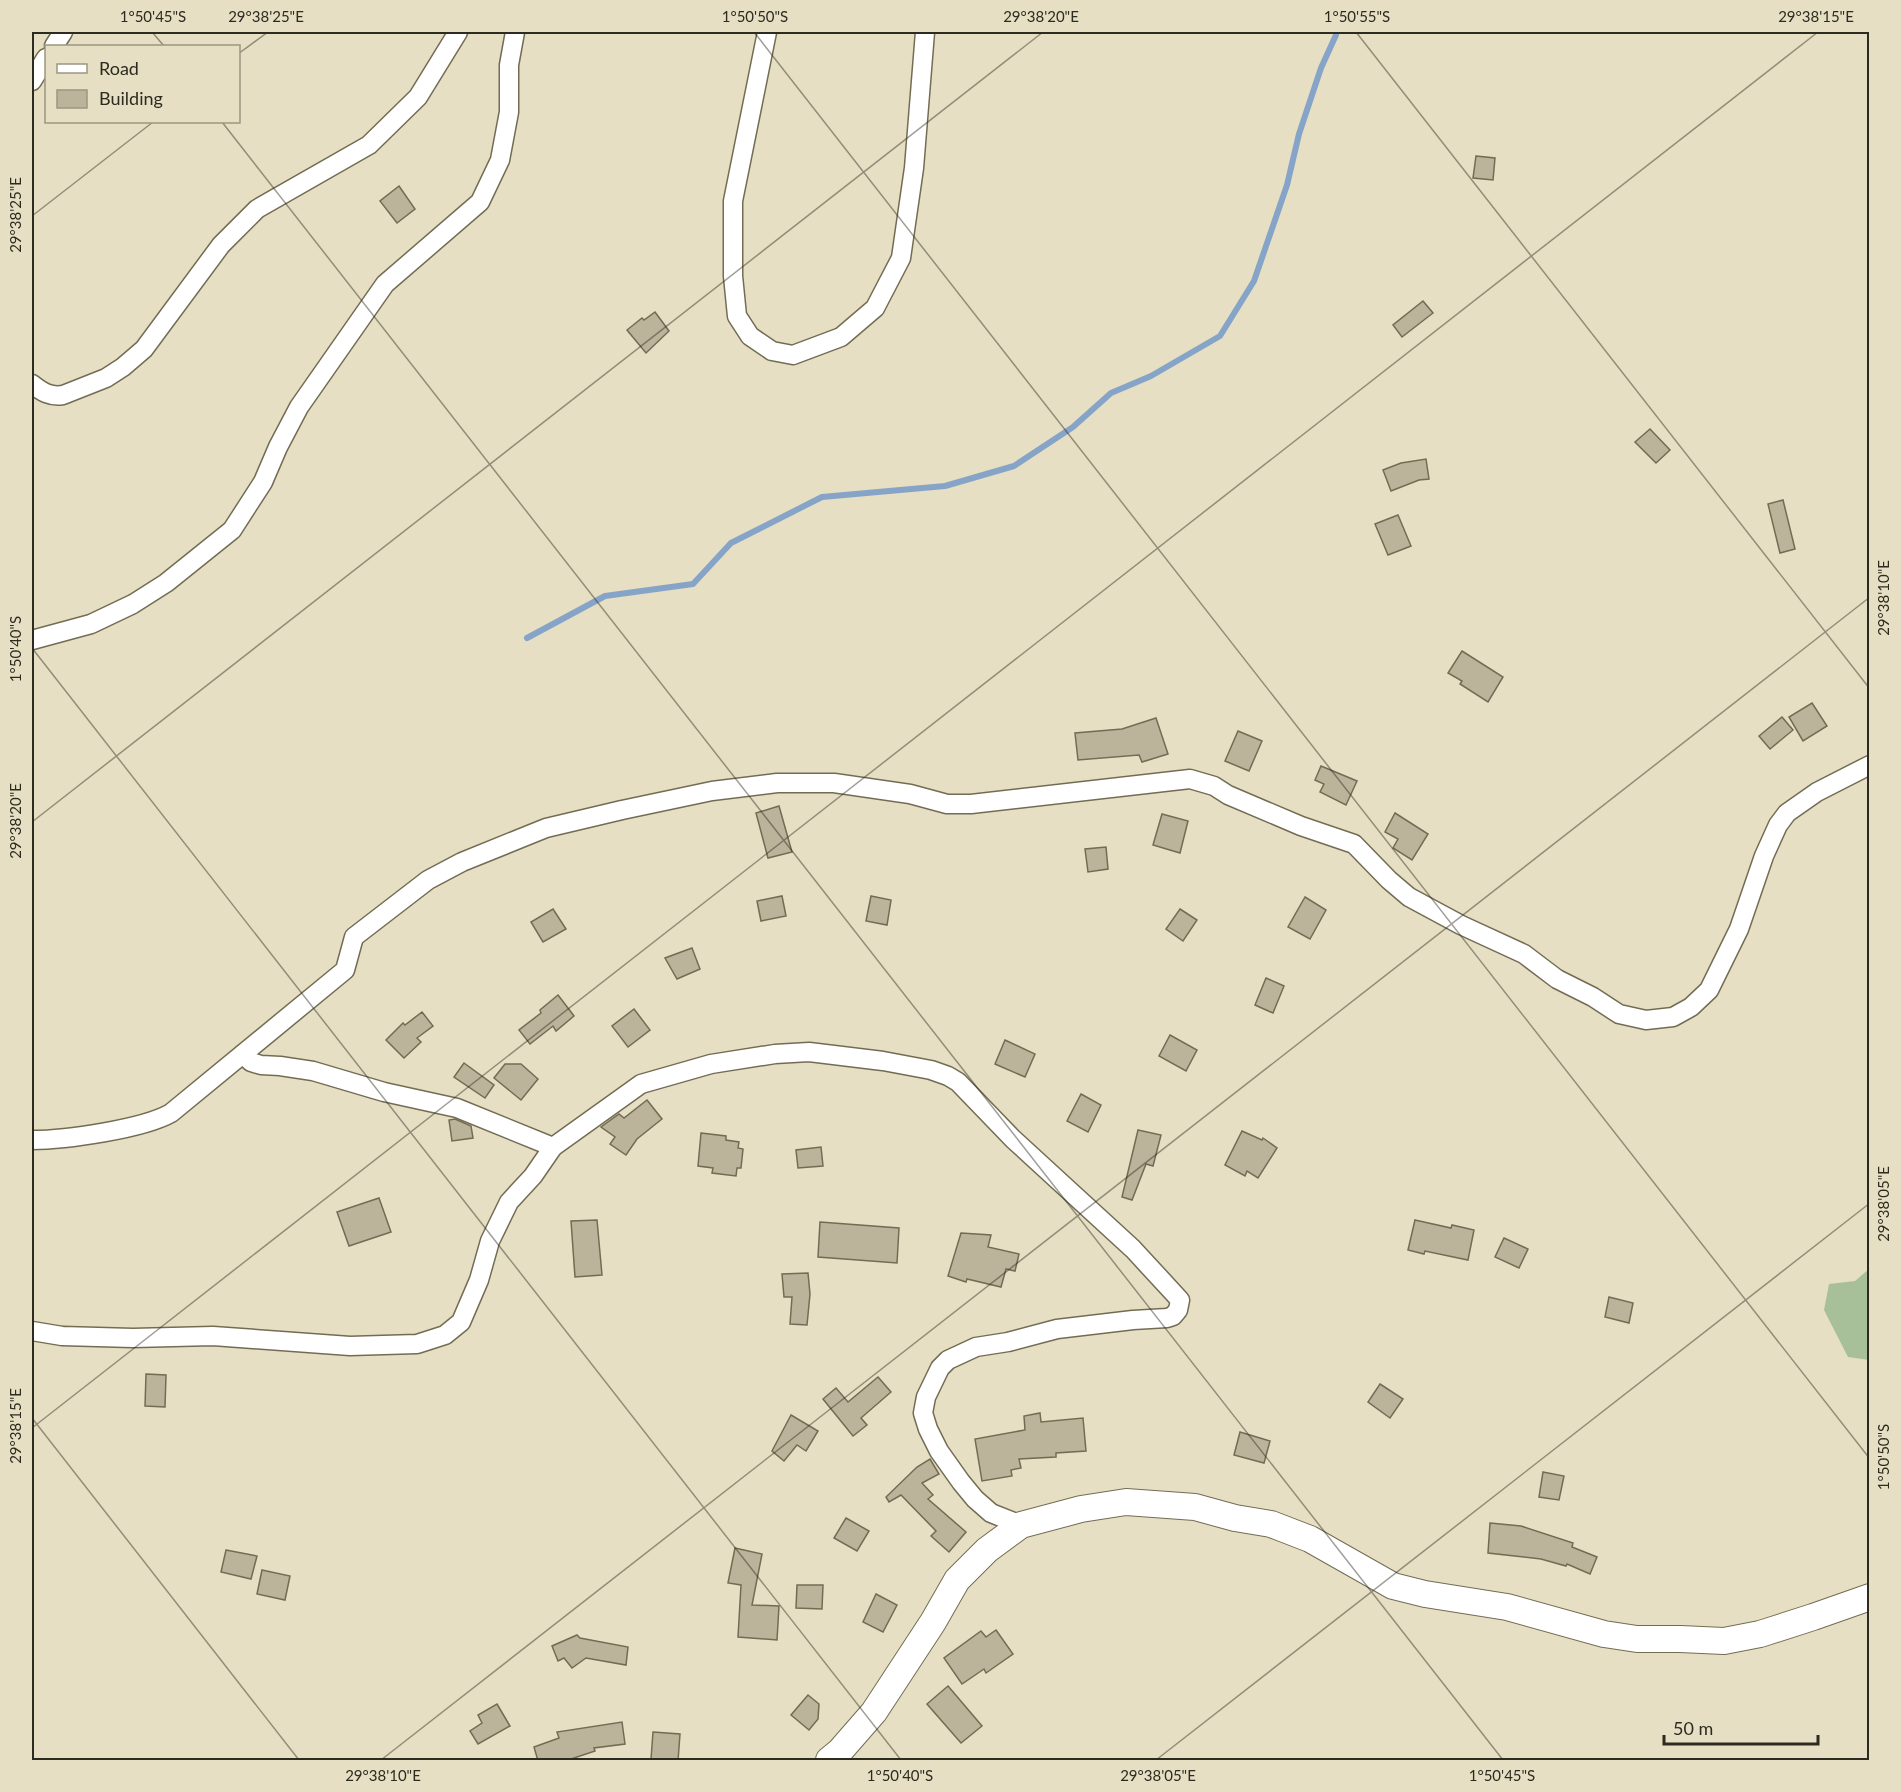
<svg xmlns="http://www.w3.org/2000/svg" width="1901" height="1792" font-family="Lato,sans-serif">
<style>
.green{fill:#a8c09a}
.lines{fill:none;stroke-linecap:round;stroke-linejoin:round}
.stream{stroke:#86a4c7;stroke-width:6}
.building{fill:#bbb49a;stroke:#736c54;stroke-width:1.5}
.street-casing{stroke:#736c54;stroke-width:21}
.secondary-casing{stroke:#736c54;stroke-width:28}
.street{stroke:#fff;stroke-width:18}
.secondary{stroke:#fff;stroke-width:26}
.ticks{fill:none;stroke:#2d2b20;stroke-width:1.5;stroke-opacity:0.45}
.neatline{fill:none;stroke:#2d2b20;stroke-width:2}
.ticks-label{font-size:15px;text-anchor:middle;fill:#2d2b20}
</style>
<rect width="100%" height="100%" fill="#e6dfc3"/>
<polygon class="green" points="1869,1269 1869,1360 1848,1357 1824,1310 1829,1284 1855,1281"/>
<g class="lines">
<polyline class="stream" points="527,638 605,596 693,584 731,543 822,497 945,486 1014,466 1073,427 1111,393 1151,376 1220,336 1254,281 1287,185 1299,134 1321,68 1336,35 1336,32"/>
</g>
<g class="building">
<polygon points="1476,156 1495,158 1493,180 1473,178"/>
<polygon points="399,186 415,209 397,223 380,201"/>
<polygon points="1423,301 1433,313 1402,337 1393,325"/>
<polygon points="655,312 669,331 646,353 627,330 642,318 644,320"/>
<polygon points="1650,429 1670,450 1656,463 1635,442"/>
<polygon points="1426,459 1429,479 1419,480 1391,491 1383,470 1401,463"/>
<polygon points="1783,500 1795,549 1780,553 1768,504"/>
<polygon points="1398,515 1411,546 1388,555 1375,524"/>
<polygon points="1462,651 1503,677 1488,702 1460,684 1462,681 1448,673"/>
<polygon points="1812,703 1827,726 1803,741 1789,717"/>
<polygon points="1782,717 1793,730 1770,749 1759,736"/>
<polygon points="1156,718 1168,754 1142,762 1139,755 1078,760 1075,733 1122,729"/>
<polygon points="1238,731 1262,741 1249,771 1225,761"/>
<polygon points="1321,766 1357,781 1346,805 1320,792 1324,784 1315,780"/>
<polygon points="779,806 792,852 768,858 756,813"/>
<polygon points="1395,813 1428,834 1412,860 1393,848 1398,839 1385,832"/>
<polygon points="1162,814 1188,821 1180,853 1153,845"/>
<polygon points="1106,847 1108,869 1088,872 1085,849"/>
<polygon points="782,896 786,916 761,921 757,901"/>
<polygon points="871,896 891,900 887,925 866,921"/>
<polygon points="1305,897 1326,910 1310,939 1288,927"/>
<polygon points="553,909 566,929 543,942 531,922"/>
<polygon points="1180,909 1197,920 1183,941 1166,929"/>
<polygon points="692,948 700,969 677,979 665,958"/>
<polygon points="1266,978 1284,986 1273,1013 1255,1005"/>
<polygon points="558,995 574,1016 556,1031 553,1026 530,1044 519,1030 541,1013 540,1010"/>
<polygon points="634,1009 650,1030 628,1047 612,1026"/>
<polygon points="422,1012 433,1026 417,1038 421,1042 404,1058 386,1040 403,1023 405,1025"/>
<polygon points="1170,1035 1197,1050 1186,1071 1159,1056"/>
<polygon points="1005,1040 1035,1054 1025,1077 995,1064"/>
<polygon points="464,1063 494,1085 485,1098 454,1077"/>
<polygon points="505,1064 521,1064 538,1079 521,1100 494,1078"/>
<polygon points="1081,1094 1101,1105 1088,1132 1067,1121"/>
<polygon points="647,1100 662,1119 637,1139 626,1155 610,1144 615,1137 601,1127 619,1114 624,1118"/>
<polygon points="455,1119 471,1126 473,1138 452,1141 449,1120"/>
<polygon points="1138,1130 1161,1135 1153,1166 1146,1164 1132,1200 1122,1197"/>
<polygon points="1242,1131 1262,1140 1263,1138 1277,1148 1258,1178 1247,1171 1245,1176 1225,1165"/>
<polygon points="701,1133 726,1136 726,1140 739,1142 738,1148 743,1149 741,1168 737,1168 736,1176 712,1173 713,1168 698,1166"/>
<polygon points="821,1147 823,1166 798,1168 796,1150"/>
<polygon points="379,1198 391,1232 349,1246 337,1212"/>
<polygon points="597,1220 602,1275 575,1277 571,1221"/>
<polygon points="1415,1220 1451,1228 1452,1225 1474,1230 1468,1260 1425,1251 1424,1254 1408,1250"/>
<polygon points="820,1222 899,1228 897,1263 818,1257"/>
<polygon points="961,1233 991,1235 988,1247 1019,1254 1015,1271 1006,1269 1001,1287 967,1279 966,1282 948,1276"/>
<polygon points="1504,1238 1528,1249 1519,1268 1495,1257"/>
<polygon points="808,1273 810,1294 807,1325 790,1324 792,1297 784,1297 782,1274"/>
<polygon points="1609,1297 1633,1303 1629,1323 1605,1317"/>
<polygon points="146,1374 166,1375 165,1407 145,1406"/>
<polygon points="878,1377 891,1392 861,1418 867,1425 853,1436 823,1399 836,1388 848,1402"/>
<polygon points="1380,1384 1403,1399 1390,1418 1368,1402"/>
<polygon points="1040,1413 1041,1422 1083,1418 1086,1451 1056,1453 1056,1457 1019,1459 1021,1468 1011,1470 1012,1476 982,1481 975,1439 1025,1430 1024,1416"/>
<polygon points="791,1415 818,1431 806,1451 797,1445 784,1461 772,1451"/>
<polygon points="1240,1432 1270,1441 1264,1463 1234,1455"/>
<polygon points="930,1459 939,1474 922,1483 933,1495 928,1499 966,1532 949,1552 931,1536 936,1531 901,1495 889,1502 886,1497 917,1467"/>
<polygon points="1543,1472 1564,1476 1559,1500 1539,1497"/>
<polygon points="846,1518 869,1531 857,1551 834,1538"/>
<polygon points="1490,1523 1521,1526 1573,1543 1572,1547 1597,1557 1590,1574 1567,1564 1566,1566 1541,1559 1488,1553"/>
<polygon points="735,1548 762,1554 752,1605 779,1606 777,1640 738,1637 741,1585 728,1583"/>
<polygon points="226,1550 257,1556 251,1579 221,1572"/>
<polygon points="262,1570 290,1576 285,1600 257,1594"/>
<polygon points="797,1585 823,1585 822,1609 796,1608"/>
<polygon points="876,1594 897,1605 883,1632 863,1622"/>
<polygon points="996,1630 1013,1654 986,1673 984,1669 962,1684 944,1658 981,1631 986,1637"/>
<polygon points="577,1635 580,1638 628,1647 626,1665 586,1658 572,1668 564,1658 558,1661 552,1646"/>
<polygon points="948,1686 982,1726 961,1743 927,1704"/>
<polygon points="808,1695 819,1704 818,1719 809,1730 791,1715"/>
<polygon points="497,1704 510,1726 478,1744 470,1731 482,1723 478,1715"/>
<polygon points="622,1722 625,1744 594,1748 595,1751 565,1761 538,1761 534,1747 559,1738 557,1732"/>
<polygon points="653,1732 680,1734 678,1761 651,1759"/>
</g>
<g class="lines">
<g class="street-casing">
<g id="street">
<polyline points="767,32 733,201 733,276 737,316 750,336 772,351 793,355 841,337 875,308 901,258 914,168 925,32"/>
<polyline points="54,46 63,32"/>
<polyline points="32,81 46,58"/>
<path d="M32 384C42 392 50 397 63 395L106 378 123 367 144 349 221 245 257 209 369 145 418 97 458 32"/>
<polyline points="32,640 91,624 133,604 166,583 232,530 263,482 278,447 299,407 385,284 480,202 500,160 509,112 509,65 515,32"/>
<polyline points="243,1054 251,1062 261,1065 280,1066 313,1071 384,1092 457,1108 553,1147"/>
<path d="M32 1140C65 1140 143 1129 171 1113L345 970 354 937 428 880 462 862 546 828 622 810 712 791 777 783H834L910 794 947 804H971L1190 779 1214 786 1228 795 1301 826 1354 844 1389 880 1409 897 1461 925 1524 954 1557 979 1593 997 1619 1014 1646 1020 1673 1017 1691 1007 1709 990 1739 929 1764 856 1778 825 1787 813 1817 792 1870 765"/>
<polyline points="32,1331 62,1336 133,1338 213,1336 350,1346 417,1344 445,1335 461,1322 479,1280 490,1241 509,1202 533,1176 553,1147 641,1084 711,1064 775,1054 809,1052 883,1061 931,1070 948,1076 958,1082 1013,1139 1133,1249 1180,1300 1178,1310 1173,1316 1167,1318 1133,1320 1057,1329 1008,1342 976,1347 948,1360 940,1368 926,1397 923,1413 928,1429 939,1451 961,1482 975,1499 991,1513 1021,1525"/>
</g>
</g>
<g class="secondary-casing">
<polyline id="secondary" points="829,1760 840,1751 874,1712 933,1622 957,1580 987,1550 1021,1525 1081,1509 1126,1502 1195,1507 1235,1518 1271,1524 1310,1539 1393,1586 1425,1594 1507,1607 1604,1634 1637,1639 1680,1639 1724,1641 1760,1634 1813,1617 1870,1597"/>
</g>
<use href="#street" class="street"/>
<use href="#secondary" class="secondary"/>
</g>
<path class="ticks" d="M152 32 164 46M754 32 1870 1459M1356 32 1870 689M238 54 268 32M222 122 1503 1760M32 216 153 122M32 648 901 1760M32 822 1043 32M32 1418 299 1760M32 1428 1818 32M381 1760 1870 597M1156 1760 1870 1203"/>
<rect width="1901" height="1792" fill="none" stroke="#e6dfc3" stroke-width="66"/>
<rect x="45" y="45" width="195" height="78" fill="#e6dfc3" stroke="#9c9782" stroke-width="1.5"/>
<rect x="57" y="64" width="30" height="9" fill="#ffffff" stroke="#9c9782" stroke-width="1.5"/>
<text x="99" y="75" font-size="18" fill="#2d2b20">Road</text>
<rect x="57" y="90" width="30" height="18" fill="#bbb49a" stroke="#9c9782" stroke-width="1.5"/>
<text x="99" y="105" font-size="18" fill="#2d2b20">Building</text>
<path d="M1664 1735v9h154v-9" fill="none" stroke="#2d2b20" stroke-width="3"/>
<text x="1673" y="1735" font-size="18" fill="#2d2b20" stroke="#e6dfc3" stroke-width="4.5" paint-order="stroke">50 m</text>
<rect x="33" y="33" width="1835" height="1726" class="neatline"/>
<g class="ticks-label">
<text x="153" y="22">1°50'45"S</text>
<text x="266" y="22">29°38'25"E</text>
<text x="755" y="22">1°50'50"S</text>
<text x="1041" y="22">29°38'20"E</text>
<text x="1357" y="22">1°50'55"S</text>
<text x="1816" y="22">29°38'15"E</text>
<text transform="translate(16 215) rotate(-90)" y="5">29°38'25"E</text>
<text transform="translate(1884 598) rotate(-90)" y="5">29°38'10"E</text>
<text transform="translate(16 649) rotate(-90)" y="5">1°50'40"S</text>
<text transform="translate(16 821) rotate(-90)" y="5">29°38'20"E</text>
<text transform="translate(1884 1204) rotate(-90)" y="5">29°38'05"E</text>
<text transform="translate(16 1426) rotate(-90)" y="5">29°38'15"E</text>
<text transform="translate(1884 1457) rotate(-90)" y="5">1°50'50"S</text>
<text x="383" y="1781">29°38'10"E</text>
<text x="900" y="1781">1°50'40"S</text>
<text x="1158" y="1781">29°38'05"E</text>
<text x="1502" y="1781">1°50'45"S</text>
</g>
</svg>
